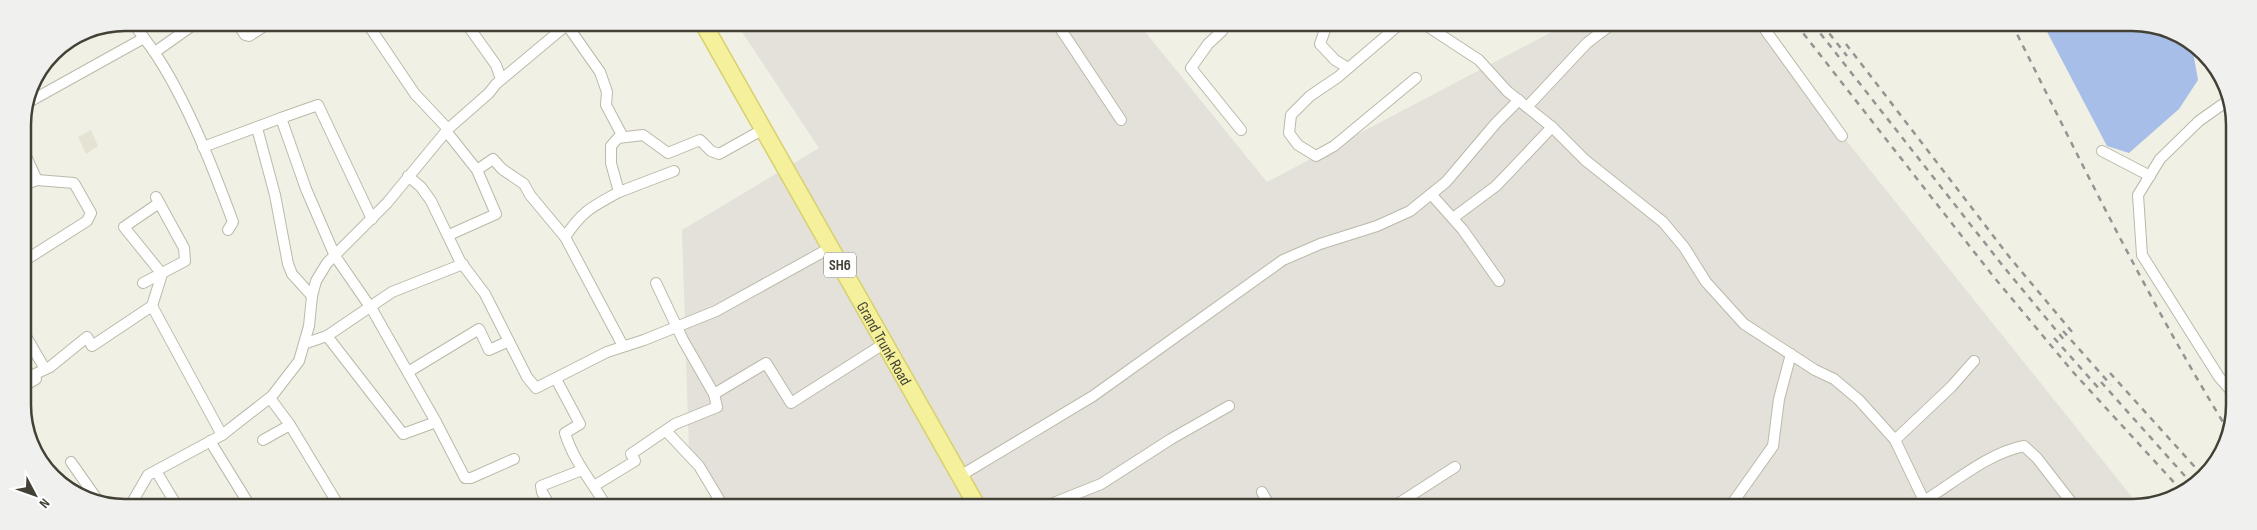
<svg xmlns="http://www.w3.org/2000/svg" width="2257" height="530" font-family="'Sofia Sans Condensed',sans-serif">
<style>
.residential{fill:#e4e3d4}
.industrial{fill:#e3e1da}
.water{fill:#a7bee9}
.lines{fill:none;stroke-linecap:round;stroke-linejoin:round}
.minor-casing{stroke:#bbb9a9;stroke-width:12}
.primary-casing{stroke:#d7d16d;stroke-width:19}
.minor{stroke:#fff;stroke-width:10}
.primary{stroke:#f4f09b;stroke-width:16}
.rail{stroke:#949494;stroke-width:2.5;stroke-dasharray:6 6;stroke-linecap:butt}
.labels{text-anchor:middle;stroke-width:4;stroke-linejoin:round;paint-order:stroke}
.shield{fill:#fff;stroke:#7b7a72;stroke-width:1}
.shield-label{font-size:15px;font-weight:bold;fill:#434135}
.street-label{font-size:16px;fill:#434135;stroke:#fff}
.rim{fill:none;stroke:#434135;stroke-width:2.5}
</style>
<rect width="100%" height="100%" fill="#f1f0e5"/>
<polygon class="residential" points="91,130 98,146 86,154 78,137"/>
<polygon class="industrial" points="736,23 1138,23 1267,182 1567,24 1753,24 2140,507 727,506 689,452 682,230 819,148"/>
<polygon class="water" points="2043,24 2152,24 2192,46 2198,80 2179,109 2129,153 2107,146"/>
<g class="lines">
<g class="minor-casing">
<g id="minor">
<polyline points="133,23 144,38"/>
<polyline points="237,23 245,35 249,36 269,23"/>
<polyline points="367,23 415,94 448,129"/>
<polyline points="466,23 496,65 501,79"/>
<polyline points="1059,23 1058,25 1121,120"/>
<polyline points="1218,24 1222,31 1208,44 1191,68 1241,130"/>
<polyline points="1327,24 1320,44 1335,60 1348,68"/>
<polyline points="1400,24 1338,77 1310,96 1291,115 1289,133 1298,145 1316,156 1334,146 1416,78"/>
<polyline points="1424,24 1479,60 1507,91 1552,127 1585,160 1663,222 1684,247 1706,282 1744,324 1815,370 1834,379 1859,400 1895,440 1927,507"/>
<polyline points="1761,24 1842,136"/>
<polyline points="567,25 600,72 607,92 606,105 623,137"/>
<polyline points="155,52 196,23"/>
<polyline points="2230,99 2199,121 2160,159 2138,195 2142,255 2219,377 2233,393"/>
<path d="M27 103 144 38C181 85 212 165 233 222L228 230"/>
<polyline points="1527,107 1587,43 1612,24"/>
<polyline points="257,128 275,195 288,264 292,274 312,296"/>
<polyline points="446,131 477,170 496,214 449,235"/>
<polyline points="203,147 281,118"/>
<polyline points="23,150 37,180 23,185"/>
<polyline points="2102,151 2150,176"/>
<polyline points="477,170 493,159 502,169 524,184 530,195 565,237"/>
<polyline points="408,176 421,187 431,201 460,261 485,294 527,377 536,388 607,352 644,340 716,311 830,248"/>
<polyline points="619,192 674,171"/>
<polyline points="1431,194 1463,230 1499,281"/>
<polyline points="1453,218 1496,186 1552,127"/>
<polyline points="24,261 87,221 91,213 74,183 37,180"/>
<polyline points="143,283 185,261 184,248 156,197"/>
<polyline points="152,306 162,274 124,227 159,203"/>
<polyline points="24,333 45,369"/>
<polyline points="327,336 403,434 436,422 373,311 335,256 306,189 281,118 318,105 372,219"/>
<polyline points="306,343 327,336 392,292 463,264"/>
<path d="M623 346 565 237C583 210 592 207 619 192L611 163V146L618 138 643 135 668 153 700 140 711 151 719 154 762 130"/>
<polyline points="408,372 479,329 489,350 509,341"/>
<path d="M556 379 580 424 565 433C573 460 592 482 606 506"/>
<polyline points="24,386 36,379 33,375 50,367 87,337 92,346 152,306 222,435"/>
<polyline points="714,394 766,363 791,403 885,343"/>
<polyline points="270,398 290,425 339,506"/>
<polyline points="436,422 465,478 471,478 514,459"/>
<polyline points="667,432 699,466 723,506"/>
<polyline points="263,440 290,425"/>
<polyline points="1895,440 1951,387 1974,361"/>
<polyline points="210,441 250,506"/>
<polyline points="71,462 99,502"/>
<polyline points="156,471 177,506"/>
<polyline points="960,476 1093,396 1283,260 1320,244 1377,226 1410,211 1446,182 1496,123 1519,100"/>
<polyline points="594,486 635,461 631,454 675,424 717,407 714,394 683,340 656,283"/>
<polyline points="1262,492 1270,507"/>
<path d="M1924 501C1955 482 1988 453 2024 446L2037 458 2075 507"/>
<polyline points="130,506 148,475 222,435 272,396 299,361 309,326 312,296 316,281 327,263 387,203 448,129 489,93 496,84 569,23"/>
<polyline points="550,506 542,492 541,486 582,470"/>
<polyline points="1046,506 1101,484 1171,439 1229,406"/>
<polyline points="1393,507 1455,467"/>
<polyline points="1727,507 1734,501 1773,446 1779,399 1791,354"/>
</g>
</g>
<g class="primary-casing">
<g id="primary">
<path id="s1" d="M703 23 977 506"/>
</g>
</g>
<use href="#minor" class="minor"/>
<use href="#primary" class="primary"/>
<g class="rail">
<polyline points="1796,24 1993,276 2073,372 2181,490"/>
<polyline points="1813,24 2003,266 2065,341"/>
<polyline points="1822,24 1847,56"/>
<path d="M2012 24C2081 162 2148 300 2229 432"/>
<polyline points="1846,44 2011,259 2073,333"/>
<polyline points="2063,331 2111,385"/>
<polyline points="2054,338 2102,392"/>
<polyline points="2110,373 2203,476"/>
<polyline points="2101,382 2193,485"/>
</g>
</g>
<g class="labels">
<rect class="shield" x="824" y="252.5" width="32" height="25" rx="4"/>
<g class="shield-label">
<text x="840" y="270">SH6</text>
</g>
<g class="street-label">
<text dy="6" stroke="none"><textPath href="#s1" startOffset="368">Grand Trunk Road</textPath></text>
</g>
</g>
<path d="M0 0H2257V530H0ZM125 31H2132A94 94 0 0 1 2226 125V405A94 94 0 0 1 2132 499H125A94 94 0 0 1 31 405V125A94 94 0 0 1 125 31Z" fill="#f0f0ef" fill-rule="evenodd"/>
<path class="rim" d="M125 31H2132A94 94 0 0 1 2226 125V405A94 94 0 0 1 2132 499H125A94 94 0 0 1 31 405V125A94 94 0 0 1 125 31Z"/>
<g transform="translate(35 495) rotate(131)" stroke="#ffffff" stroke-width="4" paint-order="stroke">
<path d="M0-4L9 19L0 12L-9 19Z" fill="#434135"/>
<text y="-8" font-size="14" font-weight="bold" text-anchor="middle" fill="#434135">N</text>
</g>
</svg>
